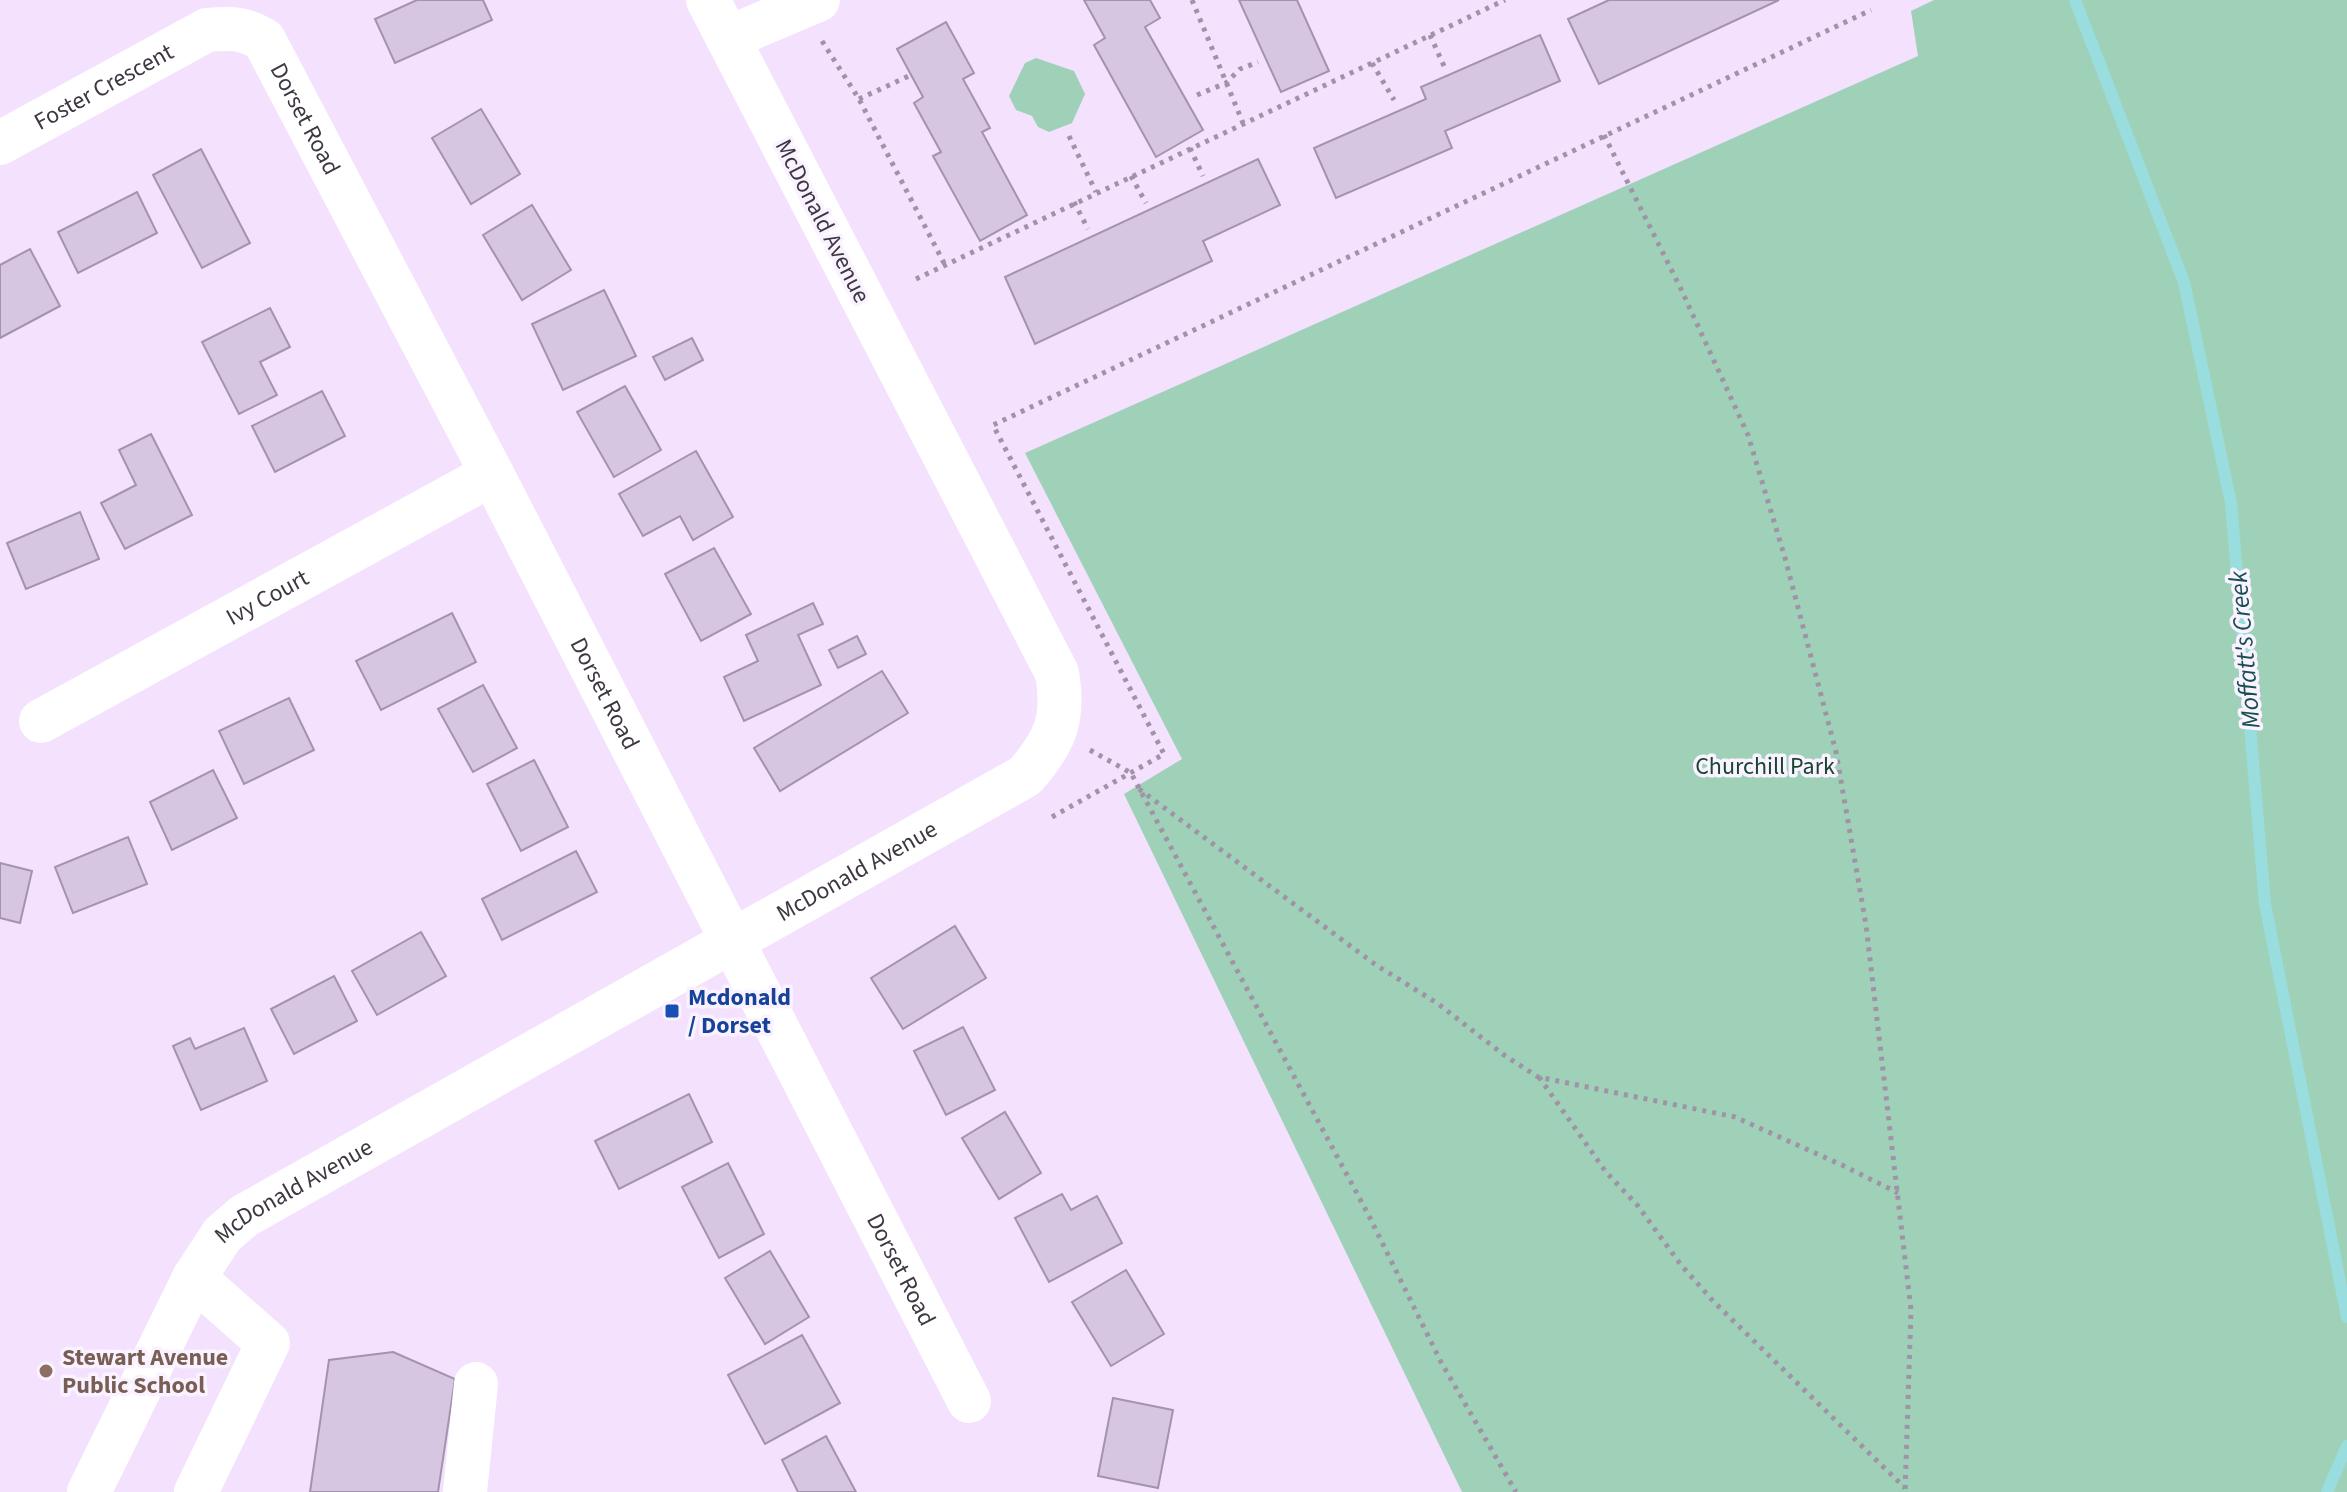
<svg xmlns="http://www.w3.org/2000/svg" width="2347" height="1492" font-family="'Source Sans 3',sans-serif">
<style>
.green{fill:#9fd1b9}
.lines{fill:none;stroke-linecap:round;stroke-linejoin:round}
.stream{stroke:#9addde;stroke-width:12}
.building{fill:#d7c6e1;stroke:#a493ae;stroke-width:2}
.path{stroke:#a093a8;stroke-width:5;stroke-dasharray:4 6;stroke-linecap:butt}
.minor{stroke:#fff;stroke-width:44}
.transit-dot{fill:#1a4fb4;stroke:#faf3ff;stroke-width:3}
.education-dot{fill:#8d6e63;stroke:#faf3ff;stroke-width:3}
.labels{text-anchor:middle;stroke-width:7;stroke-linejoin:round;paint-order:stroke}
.street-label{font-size:24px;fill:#3e3742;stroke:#faf3ff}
.park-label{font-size:24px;fill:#184432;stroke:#faf3ff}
.transit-label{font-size:24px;font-weight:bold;fill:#164399;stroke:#faf3ff;text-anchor:start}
.education-label{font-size:24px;font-weight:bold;fill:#785e54;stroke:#faf3ff;text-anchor:start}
.water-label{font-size:26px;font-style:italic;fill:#165051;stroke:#faf3ff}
</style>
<rect width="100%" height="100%" fill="#f3e1fe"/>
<g class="green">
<polygon points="1934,0 2347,0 2347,1492 1462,1492 1124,794 1182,759 1025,453 1918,56 1911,11"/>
<polygon points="1036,58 1074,71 1085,94 1072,123 1049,132 1038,127 1032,116 1016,110 1009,96 1025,63"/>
</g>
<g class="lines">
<g class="stream">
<polyline points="2075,0 2184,282 2231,503 2265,904 2347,1317"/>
<polyline points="2327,1492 2347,1446"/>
</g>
</g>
<g class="building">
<polygon points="417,0 483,0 492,20 395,63 375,19"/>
<polygon points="1084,0 1150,0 1160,18 1145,27 1203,130 1156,157 1094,45 1105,38"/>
<polygon points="1239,0 1297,0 1329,71 1281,92"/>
<polygon points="1609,0 1779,0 1599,84 1568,19"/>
<polygon points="946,22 974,73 963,79 990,128 982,132 1027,215 980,241 933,156 941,152 914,103 923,97 897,49"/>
<polygon points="1540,35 1560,81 1445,131 1452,148 1336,198 1314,148 1426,99 1421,87"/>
<polygon points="481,109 520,174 471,204 432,138"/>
<polygon points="201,149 250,243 202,268 153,175"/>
<polygon points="1258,159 1280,205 1203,241 1212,261 1035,344 1005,277"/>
<polygon points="137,192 157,233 78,273 58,232"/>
<polygon points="532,205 571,270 522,300 483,235"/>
<polygon points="30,249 60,306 0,338 0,265"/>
<polygon points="604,290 636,356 563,390 532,324"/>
<polygon points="270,308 290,347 260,362 277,395 239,414 202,342"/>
<polygon points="692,338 703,360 665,380 653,357"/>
<polygon points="625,386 661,450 614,477 577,412"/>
<polygon points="322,391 345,436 275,472 252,426"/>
<polygon points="151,434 192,515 125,549 101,503 136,485 119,450"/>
<polygon points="696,451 733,517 693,540 680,516 643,536 619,494"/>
<polygon points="80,512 99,559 26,589 7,543"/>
<polygon points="714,548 751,614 701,641 665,574"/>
<polygon points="813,603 823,624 798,635 821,685 744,721 724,677 758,661 746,635"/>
<polygon points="452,613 476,662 381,710 356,661"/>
<polygon points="857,636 866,654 838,668 829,650"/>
<polygon points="882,671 908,713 780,791 754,748"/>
<polygon points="483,685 517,748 473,772 438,709"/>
<polygon points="289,698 314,750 244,784 219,731"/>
<polygon points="534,760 568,827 521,851 487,784"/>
<polygon points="213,770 237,818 172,850 150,802"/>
<polygon points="128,837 147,884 73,913 55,867"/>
<polygon points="576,851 597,892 502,940 482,899"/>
<polygon points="0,863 32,871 20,923 0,918"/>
<polygon points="955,926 986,978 903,1029 871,978"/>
<polygon points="421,932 446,976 377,1015 352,971"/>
<polygon points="334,976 357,1021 294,1054 271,1009"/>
<polygon points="963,1027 995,1090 946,1115 914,1051"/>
<polygon points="244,1028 267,1081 201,1110 173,1046 190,1038 195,1049"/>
<polygon points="689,1094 712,1142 619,1189 595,1141"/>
<polygon points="1005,1112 1041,1173 999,1199 962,1138"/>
<polygon points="728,1163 764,1234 719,1258 682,1187"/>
<polygon points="1062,1194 1071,1210 1097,1196 1122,1243 1049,1282 1015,1218"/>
<polygon points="770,1251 809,1317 765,1344 725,1278"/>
<polygon points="1126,1270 1164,1334 1111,1366 1072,1302"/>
<polygon points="802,1335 840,1403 765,1444 728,1375"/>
<polygon points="393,1352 455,1379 438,1492 310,1492 329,1360"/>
<polygon points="1113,1398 1173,1410 1158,1488 1098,1476"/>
<polygon points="826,1436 856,1492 798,1492 782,1460"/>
</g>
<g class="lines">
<g class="path">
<polyline points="1192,0 1243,123"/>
<polyline points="1430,35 1444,66"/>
<polyline points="822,41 859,99 945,265"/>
<polyline points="1372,63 1394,100"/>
<polyline points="1197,95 1226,83 1240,69 1258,62"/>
<polyline points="859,99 911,75"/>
<polyline points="1604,135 1681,289 1748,435 1785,558 1836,752 1866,925 1911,1310 1905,1492"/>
<polyline points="1069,136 1096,192"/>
<polyline points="1190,148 1203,176"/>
<polyline points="1131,176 1146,203"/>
<polyline points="1074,202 1088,229"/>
<polyline points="916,279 1505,0"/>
<polyline points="1090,750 1131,773 1368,1214 1441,1362 1516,1492"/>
<polyline points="1139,789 1376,965 1437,1003 1504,1055 1538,1077 1735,1117 1844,1166 1898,1193"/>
<polyline points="1052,817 1164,754 993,425 1871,10"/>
<polyline points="1539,1077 1606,1172 1638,1206 1681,1265 1714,1302 1905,1488"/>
</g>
<g class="minor">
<polyline points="728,38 818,0"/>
<path id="s1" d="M0 143 207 30C232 28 242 27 264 40L492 474 969 1401"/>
<path id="s2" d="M41 721 492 474"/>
<polyline points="194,1278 268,1343 196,1492"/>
<path id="s3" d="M89 1492 194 1278 222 1235 244 1216 1025 776C1055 742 1065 719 1057 673L708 0"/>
<polyline points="465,1492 476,1384"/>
</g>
</g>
<rect class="transit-dot" x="664" y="1003" width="16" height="16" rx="4"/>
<circle class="education-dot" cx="46" cy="1371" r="8"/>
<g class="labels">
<g class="street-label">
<text dy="8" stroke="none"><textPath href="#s1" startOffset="118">Foster Crescent</textPath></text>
<text dy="8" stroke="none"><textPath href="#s1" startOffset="384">Dorset Road</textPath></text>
<text transform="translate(823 221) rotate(63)" y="8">McDonald Avenue</text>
<text dy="8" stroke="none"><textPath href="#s2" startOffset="258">Ivy Court</textPath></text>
<text dy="8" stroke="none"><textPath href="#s1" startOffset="1032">Dorset Road</textPath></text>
<text dy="8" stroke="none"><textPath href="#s3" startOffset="1022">McDonald Avenue</textPath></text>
<text dy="8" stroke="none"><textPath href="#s3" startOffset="374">McDonald Avenue</textPath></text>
<text dy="8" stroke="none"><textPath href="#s1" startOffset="1680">Dorset Road</textPath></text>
</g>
<g class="park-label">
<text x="1765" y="774">Churchill Park</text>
</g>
<g class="transit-label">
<text x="688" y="1005">Mcdonald<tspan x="688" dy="28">/ Dorset</tspan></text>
</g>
<g class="education-label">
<text x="62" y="1365">Stewart Avenue<tspan x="62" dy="28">Public School</tspan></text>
</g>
<g class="water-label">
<text transform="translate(2244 650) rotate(-95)" y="9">Moffatt's Creek</text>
</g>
</g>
</svg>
